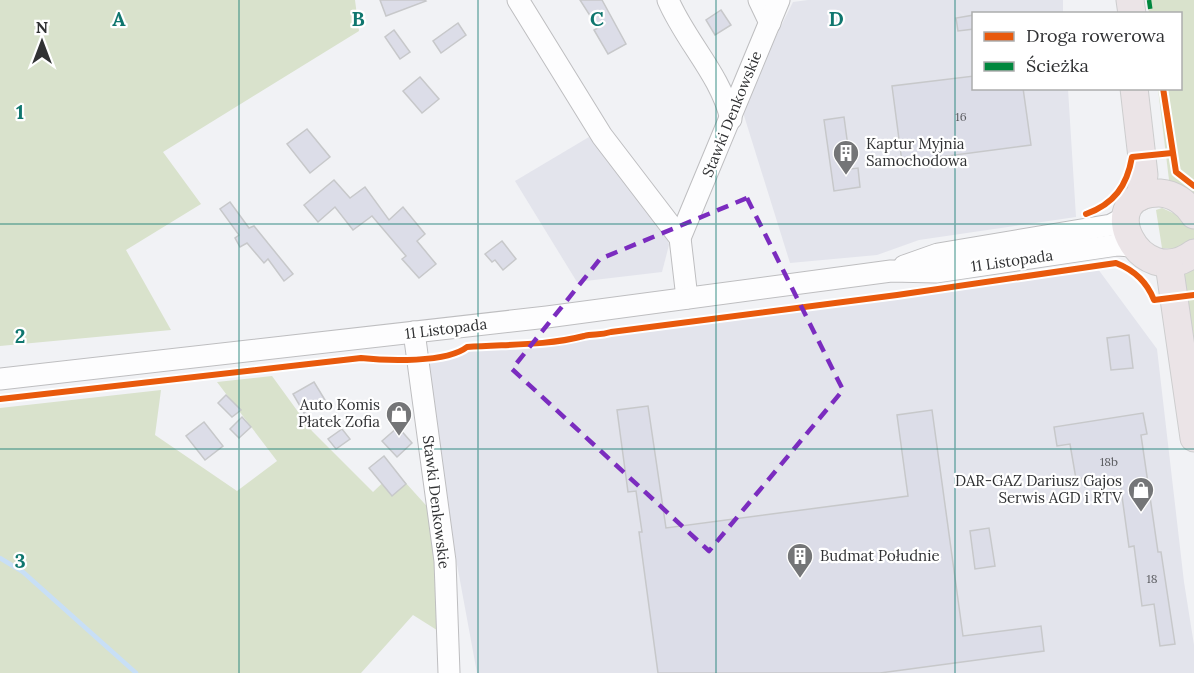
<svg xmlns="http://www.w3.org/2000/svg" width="1194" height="673" font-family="Lora,serif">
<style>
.built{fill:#e3e4ec}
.green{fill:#d9e2cc}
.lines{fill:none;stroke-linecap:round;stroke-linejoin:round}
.stream{stroke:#c8dff6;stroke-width:4.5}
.building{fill:#dcdde8;stroke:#c7c8ca;stroke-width:1.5}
.minor-casing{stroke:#bebec0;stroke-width:23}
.major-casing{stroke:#cdcdce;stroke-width:29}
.minor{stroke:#fdfdfe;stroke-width:21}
.major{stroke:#ebe4e7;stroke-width:27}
.quiet{stroke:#00873e;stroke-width:4.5;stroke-dasharray:9 4.5;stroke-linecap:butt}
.cycleway-casing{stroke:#fff;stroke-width:10}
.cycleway{stroke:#e8590c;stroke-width:6}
.marked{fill:none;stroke:#7b2cbf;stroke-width:4.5;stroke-dasharray:12 8;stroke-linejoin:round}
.grid{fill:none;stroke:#0f766e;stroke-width:1.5;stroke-opacity:0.55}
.labels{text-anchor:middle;stroke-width:4.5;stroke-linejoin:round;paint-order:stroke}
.number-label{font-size:12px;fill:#5b5c60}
.street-label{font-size:15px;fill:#303133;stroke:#fff}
.poi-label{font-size:15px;fill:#303133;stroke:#fff;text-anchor:start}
.grid-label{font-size:20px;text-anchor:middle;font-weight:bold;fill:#0f766e;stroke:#fff;stroke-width:4.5;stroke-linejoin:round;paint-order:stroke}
</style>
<rect width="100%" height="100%" fill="#f1f2f5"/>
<g class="built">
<polygon points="808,0 1063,0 1063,13 974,14 974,88 1068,89 1076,217 919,240 877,255 790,263 741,106 793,2"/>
<polygon points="589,137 645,202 667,234 669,245 662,272 577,282 515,181"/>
<polygon points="1095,265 1157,349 1184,582 1194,645 1194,673 477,673 419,358 459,353 467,347 542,344 587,335 597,336 611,332 897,295"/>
</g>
<g class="green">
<polygon points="0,0 355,0 359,31 163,152 201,204 126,250 171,330 0,346"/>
<polygon points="1147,0 1194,0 1194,366 1174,249 1162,248 1156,210 1162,208 1173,213 1158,89 1180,88 1180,14 1149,13"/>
<polygon points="272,376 312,431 373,492 395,471 433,513 440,632 413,615 361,673 0,673 0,408 161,390 155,435 237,491 277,461 217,382"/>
</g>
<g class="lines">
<polyline class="stream" points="0,558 23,572 136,673"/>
</g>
<g class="building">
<polygon points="380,0 425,0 426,1 386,16"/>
<polygon points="580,0 602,0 626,44 608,54 594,30 598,28"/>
<polygon points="721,10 731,25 715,35 706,20"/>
<polygon points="974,15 974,29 958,31 956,18"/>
<polygon points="458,23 466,35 441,53 433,41"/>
<polygon points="394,30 410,52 400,59 385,37"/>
<polygon points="974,76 974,88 1023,88 1031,145 902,162 892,86"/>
<polygon points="420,77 439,99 422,113 403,91"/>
<polygon points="844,117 851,169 858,168 860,187 834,191 824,120"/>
<polygon points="307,129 330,157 310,173 287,144"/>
<polygon points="334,180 350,198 365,187 389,220 403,207 425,234 417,241 436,264 419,278 402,259 406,256 372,216 353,230 335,207 318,222 304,205"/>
<polygon points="230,202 249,228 254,226 293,274 284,281 268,259 264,263 247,243 240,247 235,238 239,235 220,209"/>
<polygon points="502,241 516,259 503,270 495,260 492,262 485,254"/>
<polygon points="1129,335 1133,368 1111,370 1107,338"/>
<polygon points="314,382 325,400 304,413 293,394"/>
<polygon points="226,395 241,410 232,417 218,403"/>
<polygon points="648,406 666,528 908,496 897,415 932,410 963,636 1041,626 1044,651 880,673 658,673 639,532 642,532 636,491 628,492 617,410"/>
<polygon points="1143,413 1147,434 1141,435 1158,552 1161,552 1175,644 1160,646 1154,604 1142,606 1134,546 1129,547 1120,482 1085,487 1084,478 1076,479 1070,444 1057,446 1054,427"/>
<polygon points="242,417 251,427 239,438 230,429"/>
<polygon points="204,422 223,446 205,460 186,436"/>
<polygon points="398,427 412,443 397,457 382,441"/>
<polygon points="342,429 350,439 336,449 328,439"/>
<polygon points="384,456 406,484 392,496 369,468"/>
<polygon points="989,528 995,566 975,569 970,531"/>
</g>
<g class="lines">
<g class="minor-casing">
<g id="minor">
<polyline points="518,0 602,136 680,238 687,298"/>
<path d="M668 0C686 42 720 74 731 119"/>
<polyline points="759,0 770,23"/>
<polyline points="680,238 779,0"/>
<polyline points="904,266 938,254 1111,225 1124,218"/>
<polyline points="414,332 445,561 449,673"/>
<polyline points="0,379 547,317 891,271 936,272 1117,245 1132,246"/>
</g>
</g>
<g class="major-casing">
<g id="major">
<polyline points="1130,0 1132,14"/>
<polyline points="1134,88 1144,175 1140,197"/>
<path d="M1194 215C1187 203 1174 194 1160 193 1090 192 1139 295 1194 253"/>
<polyline points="1169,264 1194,438"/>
</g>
</g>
<use href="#minor" class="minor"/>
<use href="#major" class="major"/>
<polyline class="quiet" points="1149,0 1151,14"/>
<g class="cycleway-casing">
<g id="cycleway">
<polyline points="1163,88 1176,172 1194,186"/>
<path d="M1086 214C1114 204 1127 186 1132 157L1172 153"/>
<path d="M0 399 361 358C387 361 447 363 467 347 507 344 545 346 584 336 593 333 599 336 611 332L897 295 1116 263C1134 270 1147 282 1154 300L1194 295"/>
</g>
</g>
<use href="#cycleway" class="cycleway"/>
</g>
<path class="marked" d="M747 198 843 390 709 551 512 369 600 259Z"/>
<path class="grid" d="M239 0V673M478 0V673M716 0V673M955 0V673M0 224H1194M0 449H1194"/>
<defs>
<g id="building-pin" transform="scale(1.35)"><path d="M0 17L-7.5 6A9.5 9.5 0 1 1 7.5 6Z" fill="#747577" stroke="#fff"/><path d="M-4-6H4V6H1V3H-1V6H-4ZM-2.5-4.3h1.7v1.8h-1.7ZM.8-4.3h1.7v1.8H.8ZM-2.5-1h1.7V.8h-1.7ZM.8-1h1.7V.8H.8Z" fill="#fff"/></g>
<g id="shop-pin" transform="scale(1.35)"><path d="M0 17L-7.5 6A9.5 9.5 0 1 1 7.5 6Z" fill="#747577" stroke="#fff"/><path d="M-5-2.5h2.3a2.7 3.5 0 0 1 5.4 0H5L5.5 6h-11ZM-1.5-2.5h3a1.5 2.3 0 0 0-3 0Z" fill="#fff"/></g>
</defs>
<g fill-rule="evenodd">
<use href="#building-pin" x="846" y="153"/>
<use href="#shop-pin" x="399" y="414"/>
<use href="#shop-pin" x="1141" y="490"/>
<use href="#building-pin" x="800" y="556"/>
</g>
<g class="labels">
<g class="number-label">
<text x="961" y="121">16</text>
<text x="1109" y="466">18b</text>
<text x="1152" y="583">18</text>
</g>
<g class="street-label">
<text transform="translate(732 114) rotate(-68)" y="5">Stawki Denkowskie</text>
<text transform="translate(1012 261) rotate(-8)" y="5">11 Listopada</text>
<text transform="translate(446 329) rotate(-7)" y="5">11 Listopada</text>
<text transform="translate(436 502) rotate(83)" y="5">Stawki Denkowskie</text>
</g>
<g class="poi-label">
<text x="866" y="149">Kaptur Myjnia<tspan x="866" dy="17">Samochodowa</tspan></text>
<text x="380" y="410" text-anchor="end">Auto Komis<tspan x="380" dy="17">Płatek Zofia</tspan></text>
<text x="1122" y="486" text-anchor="end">DAR-GAZ Dariusz Gajos<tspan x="1122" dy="17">Serwis AGD i RTV</tspan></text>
<text x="820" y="561">Budmat Południe</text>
</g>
</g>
<g class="grid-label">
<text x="119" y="26">A</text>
<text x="358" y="26">B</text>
<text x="597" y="26">C</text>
<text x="836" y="26">D</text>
<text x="20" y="119">1</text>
<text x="20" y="343">2</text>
<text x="20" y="568">3</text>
</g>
<rect x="972" y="12" width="210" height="78" fill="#ffffff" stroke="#acadad" stroke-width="1.5"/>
<rect x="984" y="32" width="30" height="9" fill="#e8590c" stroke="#acadad" stroke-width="1.5"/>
<text x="1026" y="42" font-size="18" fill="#303133">Droga rowerowa</text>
<rect x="984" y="62" width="30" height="9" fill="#00873e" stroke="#acadad" stroke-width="1.5"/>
<text x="1026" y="72" font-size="18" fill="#303133">Ścieżka</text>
<g transform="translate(42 42)" stroke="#ffffff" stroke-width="4.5" paint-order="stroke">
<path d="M0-4.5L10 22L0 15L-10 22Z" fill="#303133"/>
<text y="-9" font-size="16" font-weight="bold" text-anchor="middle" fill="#303133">N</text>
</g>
</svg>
